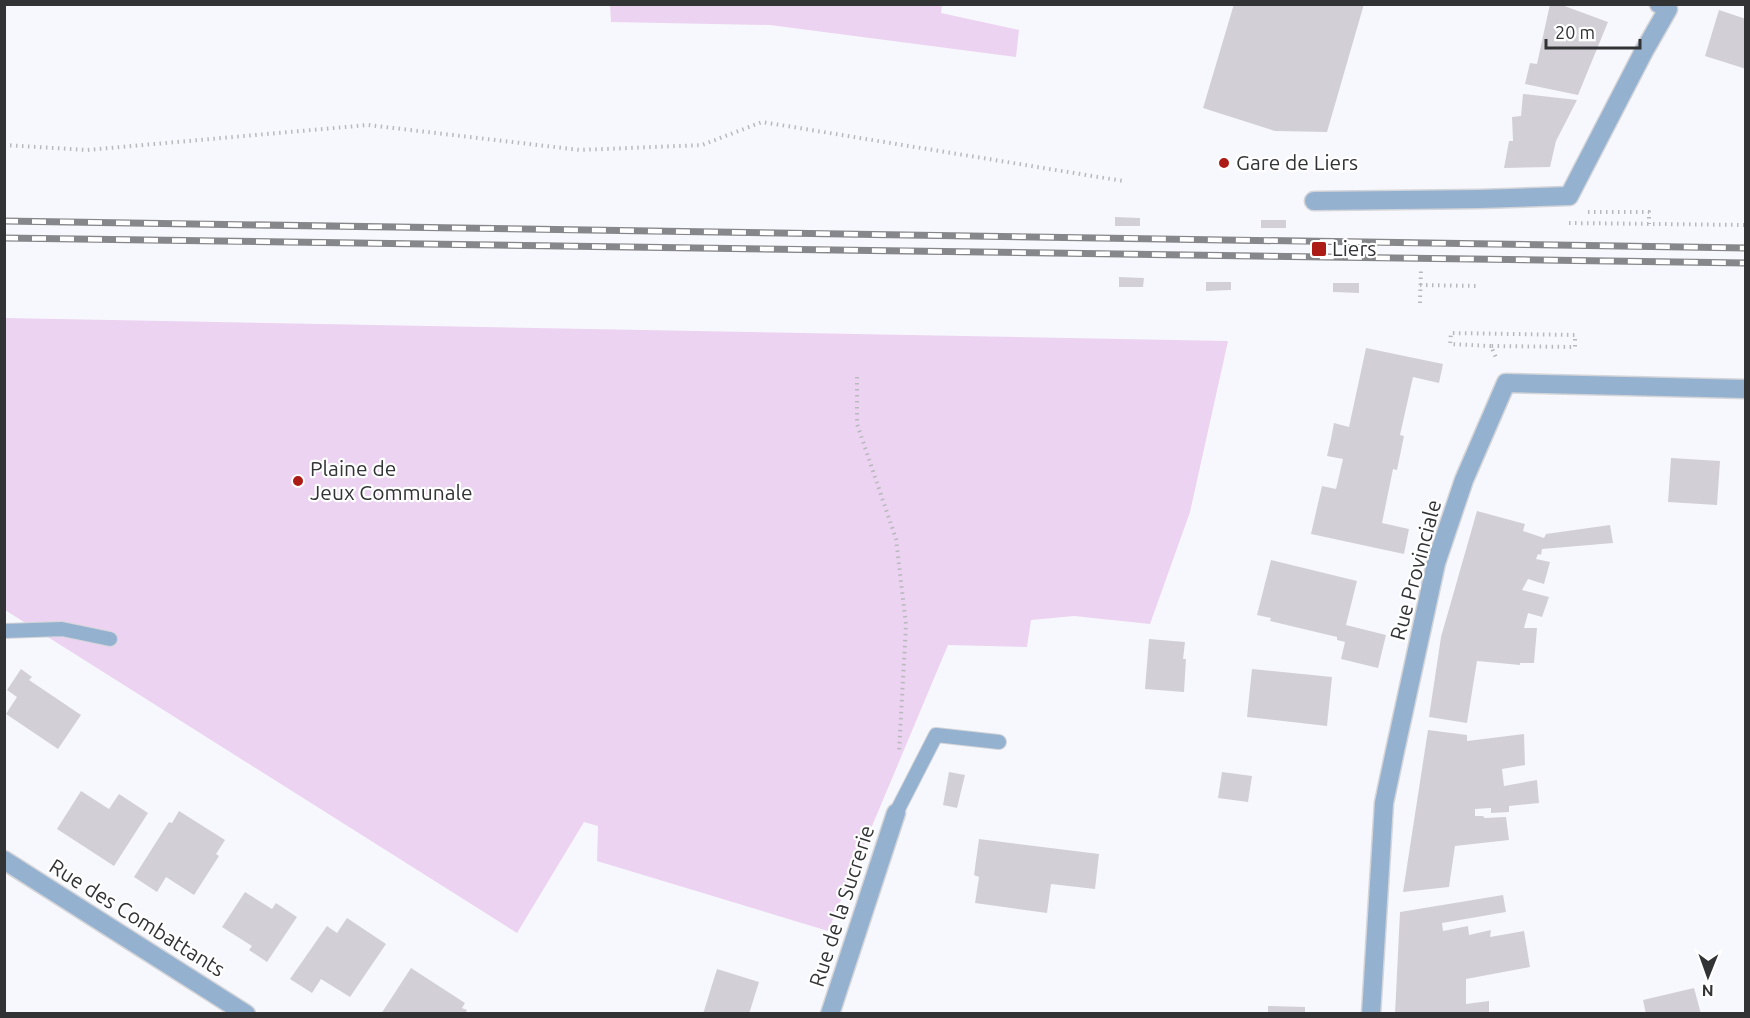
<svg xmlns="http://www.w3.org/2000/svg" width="1750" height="1018" font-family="Ubuntu,sans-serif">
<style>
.green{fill:#ecd3f1}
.building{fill:#d2d0d6}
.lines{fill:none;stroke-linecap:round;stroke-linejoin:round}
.lane-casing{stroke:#d4d5d9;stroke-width:16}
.street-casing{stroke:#d4d5d9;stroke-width:21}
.path{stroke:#b8b9bd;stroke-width:4;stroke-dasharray:1.5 4.5;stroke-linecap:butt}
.lane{stroke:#95b1d0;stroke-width:14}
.street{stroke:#95b1d0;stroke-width:18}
.rail-casing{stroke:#86878a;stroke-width:7}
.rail{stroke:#fff;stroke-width:4.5;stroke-dasharray:14;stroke-linecap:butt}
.poi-dot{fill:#ac1b15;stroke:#fff;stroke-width:2}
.labels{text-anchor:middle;stroke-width:4.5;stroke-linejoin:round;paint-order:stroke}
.poi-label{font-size:21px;fill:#323335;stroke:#fff;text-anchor:start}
.street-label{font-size:21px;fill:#323335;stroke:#fff}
</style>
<rect width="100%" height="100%" fill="#f7f8fd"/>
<g class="green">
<polygon points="610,5 942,5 941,13 1019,30 1016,57 770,25 611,22"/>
<polygon points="5,318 1228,341 1190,512 1150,624 1074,616 1031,620 1027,647 948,645 828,931 597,861 598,826 584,822 517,933 5,610"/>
</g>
<g class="building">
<polygon points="1234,4 1364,4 1327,132 1275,131 1203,108"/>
<polygon points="1550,4 1559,4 1608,22 1578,95 1525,84 1530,63 1537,64"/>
<polygon points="1719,10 1746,19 1746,69 1705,56"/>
<polygon points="1523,94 1577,100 1556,141 1550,167 1504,168 1509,141 1513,141 1512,117 1521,116"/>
<polygon points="1115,217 1140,218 1140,226 1115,226"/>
<rect x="1261" y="220" width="25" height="8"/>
<polygon points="1119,277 1144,278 1143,287 1119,287"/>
<polygon points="1206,282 1231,282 1231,290 1206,291"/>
<polygon points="1333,283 1359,283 1359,293 1333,292"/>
<polygon points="1366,348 1443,364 1439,383 1413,377 1400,435 1404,436 1397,470 1393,469 1382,523 1409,529 1404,554 1311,534 1322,486 1336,489 1343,459 1327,456 1331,439 1334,423 1349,427"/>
<polygon points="1671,458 1720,461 1717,505 1668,502"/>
<polygon points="1477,511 1525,524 1523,531 1544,538 1546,534 1610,525 1613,543 1542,549 1541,555 1538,554 1536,559 1550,562 1544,584 1528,579 1522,590 1549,597 1542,617 1528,613 1524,628 1537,628 1534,663 1520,663 1520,665 1477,661 1467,723 1429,717 1441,637"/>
<polygon points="1271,560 1357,581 1346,625 1386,635 1378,668 1341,659 1345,642 1337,640 1337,637 1270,621 1271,618 1257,615"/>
<polygon points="1149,639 1185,642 1183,659 1186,659 1184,692 1145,689"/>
<polygon points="21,669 32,677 29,680 81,715 58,749 6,714 17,697 7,690"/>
<polygon points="1252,669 1332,677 1327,726 1247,717"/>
<polygon points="1428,730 1467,735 1467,741 1524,734 1525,765 1502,769 1504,786 1537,780 1539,803 1509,806 1509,812 1491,813 1491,808 1475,809 1475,816 1483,816 1485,818 1506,817 1509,840 1455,846 1449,887 1403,892"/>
<polygon points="949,772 965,775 957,808 943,805"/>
<polygon points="1222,772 1252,776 1248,802 1218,798"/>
<polygon points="81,791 109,809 119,794 148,813 114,866 57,829"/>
<polygon points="179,811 225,840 216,854 219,856 194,895 166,877 157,892 134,877 169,822 172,823"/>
<polygon points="979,839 1099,854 1095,889 1051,884 1047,913 975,903 979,877 974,875"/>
<polygon points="245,892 272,909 276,903 297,917 267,962 249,950 252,946 222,927"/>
<polygon points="1503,895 1506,912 1442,923 1443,931 1468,926 1469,935 1491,930 1490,937 1524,931 1530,967 1466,979 1466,1004 1489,1001 1489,1014 1395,1014 1400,912"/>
<polygon points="347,918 386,944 350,997 321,979 312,993 290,979 327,926 337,933"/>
<polygon points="411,968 465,1003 462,1008 467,1010 465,1014 381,1014"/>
<polygon points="717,969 759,982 749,1014 703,1014"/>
<polygon points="1694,988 1701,1014 1646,1014 1643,1000"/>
<polygon points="1268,1006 1305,1007 1305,1014 1268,1014"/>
</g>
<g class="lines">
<g class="lane-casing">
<g id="lane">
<polyline points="4,631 62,629 110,639"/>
<polyline points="896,813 936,735 999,742"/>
</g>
</g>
<g class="street-casing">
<g id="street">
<polyline points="1314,201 1480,199 1569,196 1644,51 1668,9 1659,4"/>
<polyline points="4,860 246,1014"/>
<polyline points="830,1014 896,813"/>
<polyline points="1371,1014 1384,803 1395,751 1436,563 1464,480 1506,383 1746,389"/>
</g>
</g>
<g class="path">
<polyline points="4,145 87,150 368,125 580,150 702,145 762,122 1123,181"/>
<polyline points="1588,212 1649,212 1649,224"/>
<polyline points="1569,223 1746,225"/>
<polyline points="1420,285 1478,286"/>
<polyline points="1420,303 1421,269"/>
<polyline points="1491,346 1450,344 1451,333 1575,335 1575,347 1491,346 1497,360"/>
<polyline points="857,377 857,424 896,539 906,625 899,752"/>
</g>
<use href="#lane" class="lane"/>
<use href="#street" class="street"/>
<g class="rail-casing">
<g id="rail">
<polyline points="4,221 1746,248"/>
<polyline points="4,238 1746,263"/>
</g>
</g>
<use href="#rail" class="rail"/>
</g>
<g class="poi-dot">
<circle cx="1224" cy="163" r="6"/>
<rect x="1311" y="241" width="16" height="16" rx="3"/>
<circle cx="298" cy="481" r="6"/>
</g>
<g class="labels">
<g class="poi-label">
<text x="1236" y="170">Gare de Liers</text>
<text x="1332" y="256">Liers</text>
<text x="310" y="476">Plaine de<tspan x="310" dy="24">Jeux Communale</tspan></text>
</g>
<g class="street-label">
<text transform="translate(1416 570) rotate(-75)" y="7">Rue Provinciale</text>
<text transform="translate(842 906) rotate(-72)" y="7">Rue de la Sucrerie</text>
<text transform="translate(137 918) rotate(32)" y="7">Rue des Combattants</text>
</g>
</g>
<rect width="1750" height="1018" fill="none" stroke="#323335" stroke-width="12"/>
<g transform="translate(1708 976) rotate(181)" stroke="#ffffff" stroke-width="4.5" paint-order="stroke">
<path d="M0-4.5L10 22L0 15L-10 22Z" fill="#323335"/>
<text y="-9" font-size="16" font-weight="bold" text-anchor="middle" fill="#323335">N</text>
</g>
<path d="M1546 39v9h94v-9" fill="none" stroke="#323335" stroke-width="3"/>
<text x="1555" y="39" font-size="18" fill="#323335" stroke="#ffffff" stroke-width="4.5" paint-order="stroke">20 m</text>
</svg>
